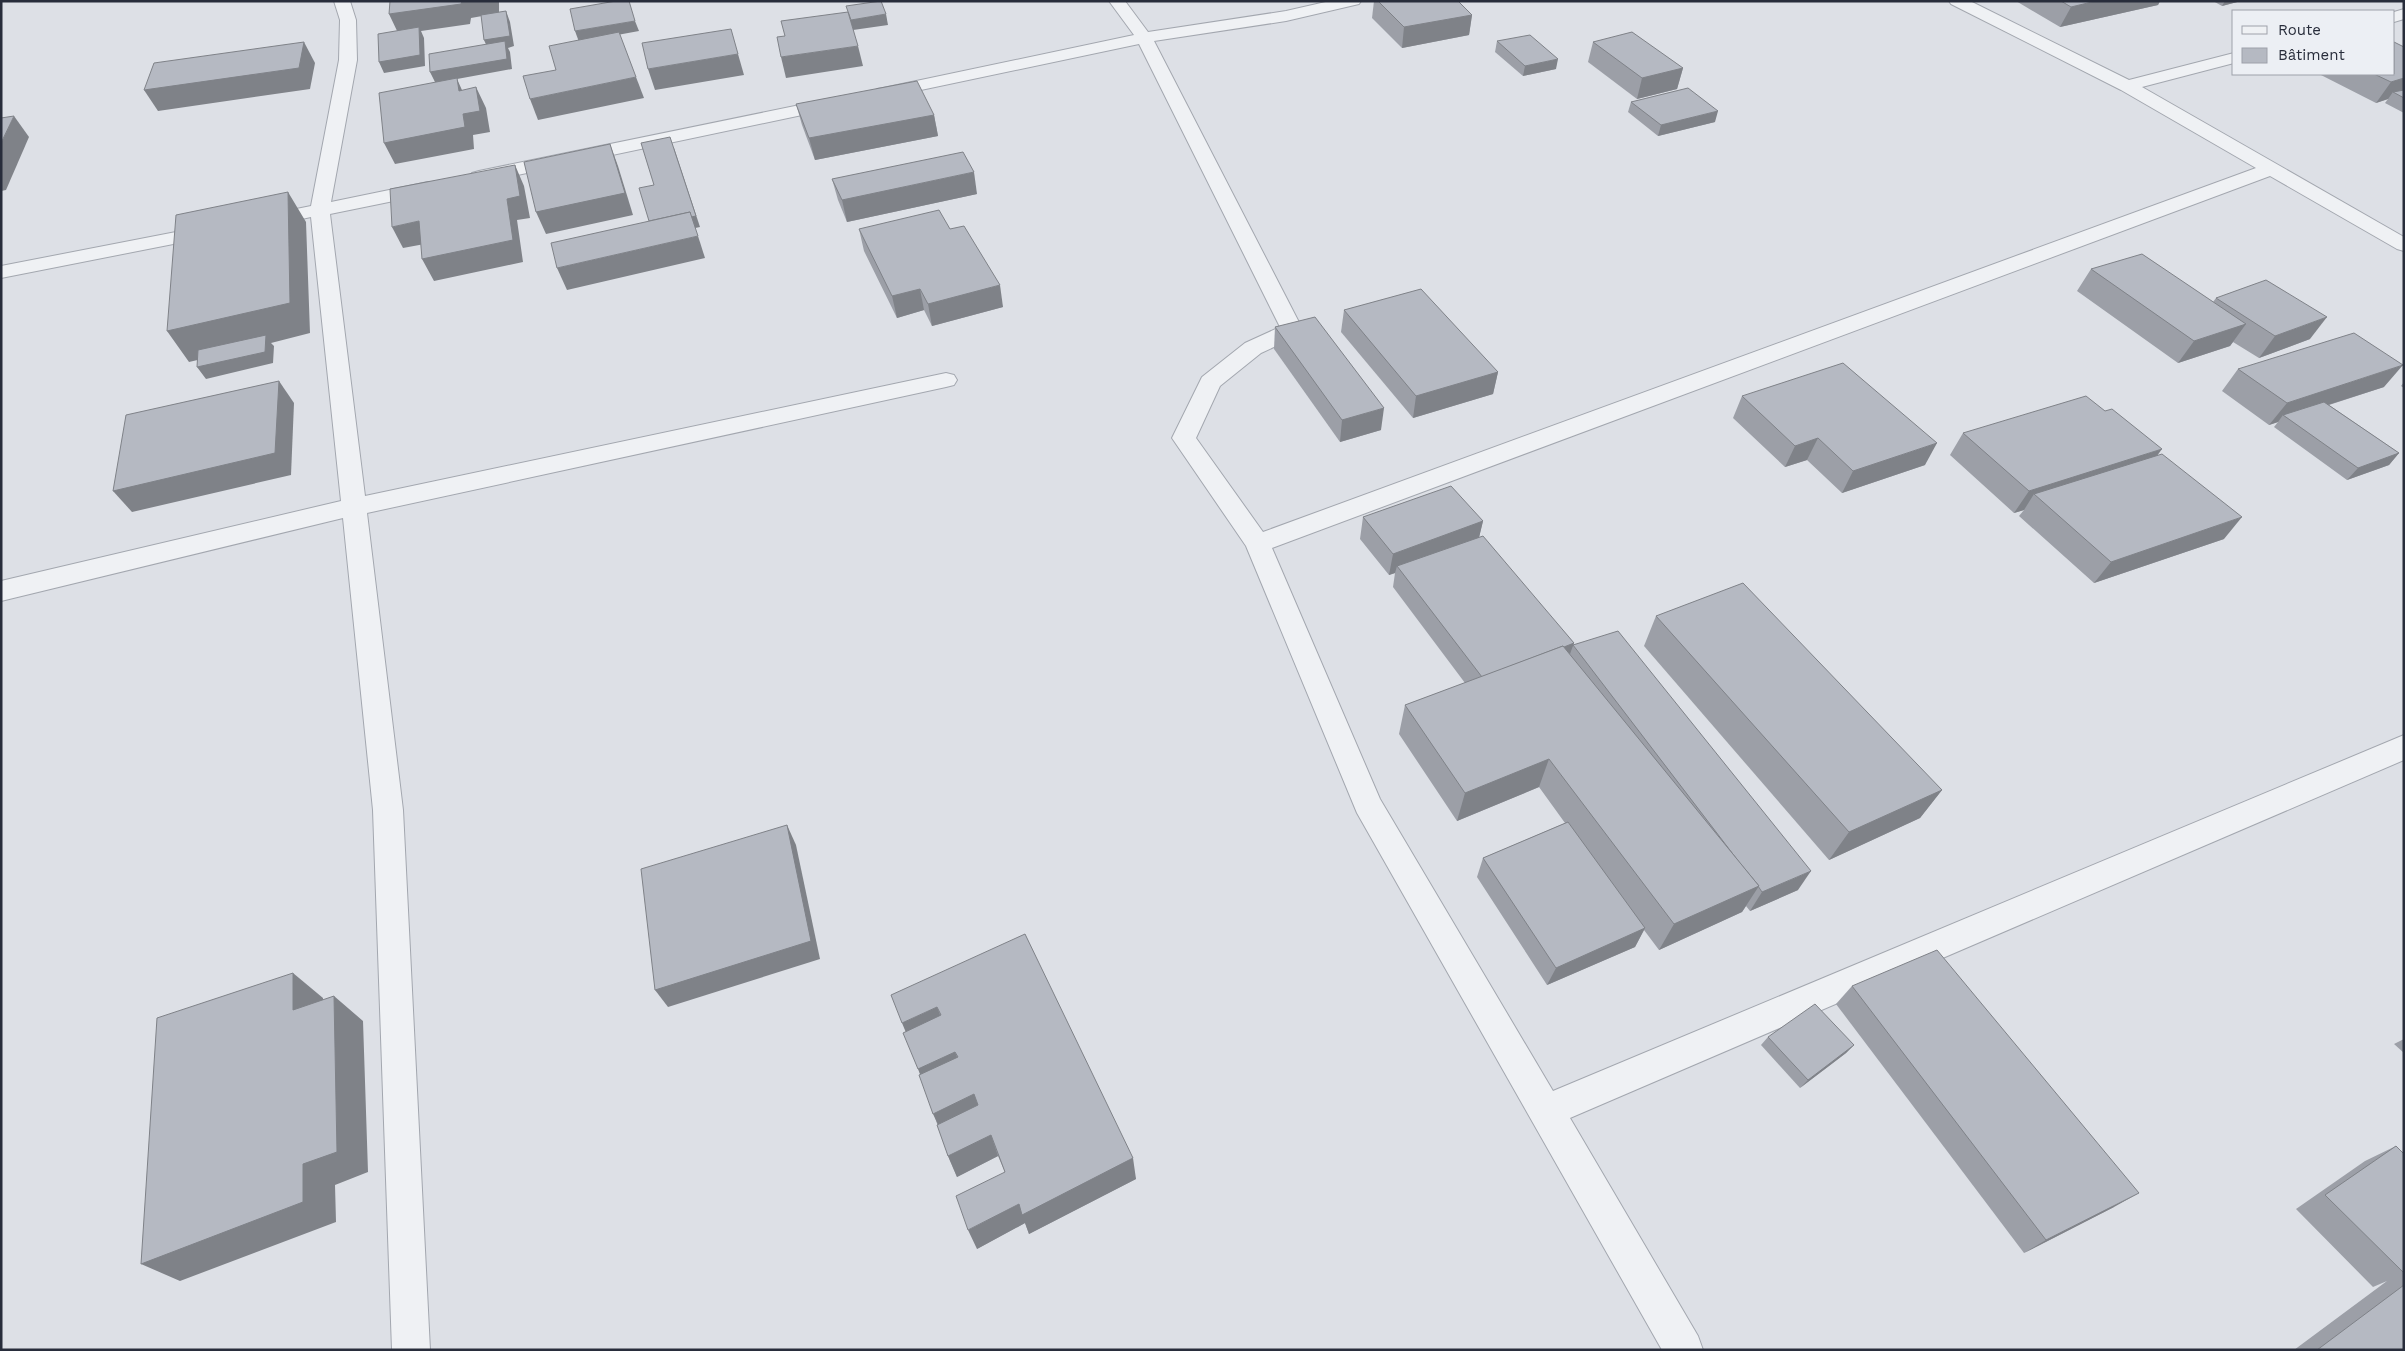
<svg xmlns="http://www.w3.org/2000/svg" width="2405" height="1351" font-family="'Work Sans',sans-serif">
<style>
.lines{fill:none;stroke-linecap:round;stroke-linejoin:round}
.minor-casing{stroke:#a3a7af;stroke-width:2}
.minor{fill:#eff1f4;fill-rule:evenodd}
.wall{fill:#9c9fa7}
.shaded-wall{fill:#7f8288}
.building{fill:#b5b9c2;stroke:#7f8288}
</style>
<rect width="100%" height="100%" fill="#dde0e6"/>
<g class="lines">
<g class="minor-casing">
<g id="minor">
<polygon points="334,1 350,1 356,20 357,60 331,202 428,182 435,184 438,188 435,192 428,194 330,214 365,496 946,373 954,375 957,380 954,385 946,387 367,513 403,810 430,1350 392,1350 373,810 343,518 1,601 1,581 341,501 311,217 264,227 257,225 254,221 257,217 311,206 339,60 340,20"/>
<polygon points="1109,1 1125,1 1148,32 1286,11 1330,1 1361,1 1359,4 1286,21 1154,41 1303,330 1300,335 1261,353 1220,386 1196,438 1263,532 2256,168 2121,90 1951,4 1949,1 1970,1 2129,80 2234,53 2234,63 2142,87 2404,237 2404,251 2397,249 2270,176 1272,548 1380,799 1553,1091 2404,735 2404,760 1570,1118 1698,1336 1703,1350 1662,1350 1357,813 1246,546 1172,438 1202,377 1245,343 1280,327 1139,44 883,98 877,97 874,93 877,89 883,88 1134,35"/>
<polygon points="2404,9 2404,19 2394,22 2394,12"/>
<polygon points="834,98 840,99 843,103 840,107 479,183 472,181 469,177 472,173 479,171"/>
<polygon points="212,225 219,227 222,231 219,235 1,278 1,266"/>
</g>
</g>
<use href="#minor" class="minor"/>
</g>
<g class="wall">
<polygon points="1374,1 1458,1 1472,15 1469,35 1402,48 1372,18"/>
<polygon points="2016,1 2160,1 2158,5 2060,27"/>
<polygon points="2213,1 2241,1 2222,6"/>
<polygon points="1497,41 1556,69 1523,76 1495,52"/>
<polygon points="1593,42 1683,68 1677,89 1637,99 1588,62"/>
<polygon points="2404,47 2404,113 2385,103 2388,99 2376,103 2319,74 2394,74"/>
<polygon points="1631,102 1715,122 1658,136 1628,112"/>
<polygon points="796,104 934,115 938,136 815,160 802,125"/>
<polygon points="832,179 977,194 847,222 838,200"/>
<polygon points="859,229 950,229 1003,307 932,326 924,310 897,318 864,251"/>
<polygon points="2091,269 2213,302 2216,298 2310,339 2259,358 2233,342 2230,346 2178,363 2077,291"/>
<polygon points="1344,310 1498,372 1493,394 1413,418 1341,332"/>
<polygon points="1275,327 1381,430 1340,442 1274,349"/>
<polygon points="2238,369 2384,387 2329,405 2399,453 2389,465 2347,480 2274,427 2278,422 2269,425 2222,391"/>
<polygon points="2404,382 2404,388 2401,386"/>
<polygon points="1742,396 1925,465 1842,493 1807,460 1785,467 1733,418"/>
<polygon points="1963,433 2158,455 2224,539 2094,583 2019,516 2024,510 2014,513 1950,455"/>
<polygon points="1363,517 1483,521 1479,537 1574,643 1570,655 1573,645 1798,890 1750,911 1746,906 1742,912 1659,950 1644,930 1635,947 1547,985 1477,877 1483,858 1565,823 1539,787 1457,821 1399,734 1405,705 1465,683 1393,587 1395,573 1389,575 1360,539"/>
<polygon points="1656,616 1942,790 1920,818 1829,860 1644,646"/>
<polygon points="1025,934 1136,1179 1029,1234 1025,1223 977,1249 1005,1172 998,1156 957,1177 948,1156 906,1032"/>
<polygon points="1852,986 2114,1207 2024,1253 1836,1004"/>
<polygon points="1768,1037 1854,1045 1846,1053 1800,1088 1761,1045"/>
<polygon points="2404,1039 2404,1053 2394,1044"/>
<polygon points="2396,1146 2404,1154 2404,1350 2294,1350 2387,1281 2373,1287 2296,1209 2365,1161"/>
</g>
<g class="shaded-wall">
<polygon points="462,1 499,1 499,13 471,18 470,24 421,31 424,38 425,66 384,73 379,62 399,35 389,14"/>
<polygon points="2096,1 2160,1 2158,5 2060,27 2071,7"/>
<polygon points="2225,1 2241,1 2222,6"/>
<polygon points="506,11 510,22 514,46 508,48 510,52 512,69 457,79 466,99 435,82 430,72 489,51 484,40"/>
<polygon points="886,14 888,25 853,30 850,20"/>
<polygon points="1472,15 1469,35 1402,48 1404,27"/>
<polygon points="635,21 639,31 579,42 575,31"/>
<polygon points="304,42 315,63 310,89 158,111 144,90"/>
<polygon points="858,46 863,66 786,78 781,57"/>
<polygon points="738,54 744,75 655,90 648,69"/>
<polygon points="1558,59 1556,69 1523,76 1525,66"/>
<polygon points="1683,68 1677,89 1637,99 1642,78"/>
<polygon points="636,77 644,98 538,120 530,99"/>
<polygon points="2404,78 2404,95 2393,92 2388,99 2376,103 2391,82"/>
<polygon points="476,87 486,108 490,132 473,135 474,149 395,164 384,143 463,114"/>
<polygon points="1718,111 1715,122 1658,136 1661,125"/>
<polygon points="934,115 938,136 815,160 809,138"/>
<polygon points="14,116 29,137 6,190 1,191 1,143"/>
<polygon points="610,144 618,166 633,215 546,234 536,212"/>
<polygon points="674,148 700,227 654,237"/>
<polygon points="515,165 524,186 530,218 517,220 523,262 434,281 422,259 507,199"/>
<polygon points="974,172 977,194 847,222 842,200"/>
<polygon points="288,192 306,222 310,333 271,343 274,346 273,363 206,379 197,367 266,344 189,362 167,331"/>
<polygon points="419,221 430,243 403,248 392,227"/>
<polygon points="698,236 705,258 567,290 557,268"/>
<polygon points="1000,285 1003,307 932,326 928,304"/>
<polygon points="920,289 924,310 897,318 892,296"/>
<polygon points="2327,317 2310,339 2259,358 2275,336"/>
<polygon points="2246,324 2230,346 2178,363 2194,341"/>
<polygon points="2403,365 2384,387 2287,418 2283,415 2278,422 2269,425 2287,403"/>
<polygon points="1498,372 1493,394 1413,418 1416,396"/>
<polygon points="279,381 294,403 291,475 132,512 113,491"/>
<polygon points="1384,408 1381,430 1340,442 1342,420"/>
<polygon points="1818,438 1807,460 1785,467 1795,446"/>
<polygon points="1937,443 1925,465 1842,493 1853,471"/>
<polygon points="2162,449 2146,471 2034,494 2024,510 2014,513 2029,491"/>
<polygon points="2399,453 2389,465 2347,480 2358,468"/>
<polygon points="2242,517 2224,539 2094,583 2111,562"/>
<polygon points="1483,521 1478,542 1397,566 1395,573 1389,575 1393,554"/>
<polygon points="1574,643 1566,665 1483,678"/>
<polygon points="1549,759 1539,787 1457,821 1465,793"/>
<polygon points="1942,790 1920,818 1829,860 1849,832"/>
<polygon points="787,825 796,845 820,959 668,1007 655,990"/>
<polygon points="1811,871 1798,890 1750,911 1762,892"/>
<polygon points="1759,886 1742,912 1659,950 1674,924"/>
<polygon points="1645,928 1635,947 1547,985 1556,968"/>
<polygon points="293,973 323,998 323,1035 293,1010"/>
<polygon points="334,996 363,1021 368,1172 335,1185 336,1222 180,1281 141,1264 303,1164"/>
<polygon points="937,1007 946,1031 912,1047 902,1023"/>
<polygon points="1854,1045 1846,1053 1800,1088 1808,1080"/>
<polygon points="955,1052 964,1075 927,1092 918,1069"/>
<polygon points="974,1094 982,1116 943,1135 933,1114"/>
<polygon points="991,1135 998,1156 957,1177 948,1156"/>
<polygon points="1133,1158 1136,1179 1029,1234 1025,1223 977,1249 968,1230 1019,1204"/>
<polygon points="2139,1193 2114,1207 2024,1253 2046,1240"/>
</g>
<g class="building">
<polygon points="390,1 462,1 461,4 389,14"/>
<polygon points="616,1 629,1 635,21 575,31 570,9"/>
<polygon points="881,1 886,14 851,20 846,6"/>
<polygon points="1378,1 1458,1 1472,15 1404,27"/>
<polygon points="2061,1 2096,1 2071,7"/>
<polygon points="506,11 510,36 484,40 481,15"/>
<polygon points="848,12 858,46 781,57 777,37 785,36 781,21"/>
<polygon points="419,27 420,55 379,62 378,34"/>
<polygon points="731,29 738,54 648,69 642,43"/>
<polygon points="619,32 636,77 530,99 523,76 556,70 549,46"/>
<polygon points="1632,32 1683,68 1642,78 1593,42"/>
<polygon points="1530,35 1558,59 1525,66 1497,41"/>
<polygon points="505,41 507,59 430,72 429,54"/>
<polygon points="304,42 299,68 144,90 154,63"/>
<polygon points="2394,42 2404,47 2404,78 2391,82 2374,74 2394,74"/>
<polygon points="457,78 459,91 476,87 480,111 463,114 465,127 384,143 379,93"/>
<polygon points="917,81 934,115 809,138 796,104"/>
<polygon points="1688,88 1718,111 1661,125 1631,102"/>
<polygon points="2404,90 2404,98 2393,92"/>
<polygon points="14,116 1,143 1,118"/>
<polygon points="670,137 696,216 691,217 690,212 649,221 639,188 654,185 641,143"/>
<polygon points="610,144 625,193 536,212 524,162"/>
<polygon points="963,152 974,172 842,200 832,179"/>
<polygon points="515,165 520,196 507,199 513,240 422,259 419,221 392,227 390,189"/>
<polygon points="288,192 290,303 167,331 176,215"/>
<polygon points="939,210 950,229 964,226 1000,285 928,304 920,289 892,296 859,229"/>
<polygon points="690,212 698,236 557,268 551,243"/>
<polygon points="2142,254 2246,324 2194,341 2091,269"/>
<polygon points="2266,280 2327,317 2275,336 2216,298"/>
<polygon points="1421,289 1498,372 1416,396 1344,310"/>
<polygon points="1315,317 1384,408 1342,420 1275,327"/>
<polygon points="2354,333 2403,365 2287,403 2238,369"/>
<polygon points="266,335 265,352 197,367 198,350"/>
<polygon points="1843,363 1937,443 1853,471 1818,438 1795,446 1742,396"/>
<polygon points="279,381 275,453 113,491 126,415"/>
<polygon points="2086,396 2105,411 2112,409 2162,449 2029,491 1963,433"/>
<polygon points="2324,402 2399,453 2358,468 2283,415"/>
<polygon points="2162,454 2242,517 2111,562 2034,494"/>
<polygon points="1451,486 1483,521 1393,554 1363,517"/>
<polygon points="1483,536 1574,643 1564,647 1563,646 1482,677 1397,566"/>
<polygon points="1743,583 1942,790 1849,832 1656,616"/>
<polygon points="1618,631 1811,871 1762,892 1758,886 1759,886 1739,862 1573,645"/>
<polygon points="1563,646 1759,886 1674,924 1549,759 1465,793 1405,705"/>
<polygon points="1568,822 1645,928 1556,968 1483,858"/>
<polygon points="787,825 811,941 655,990 641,869"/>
<polygon points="1025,934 1133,1158 1022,1215 1019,1204 968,1230 956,1196 1005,1172 991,1135 948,1156 937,1125 978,1105 974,1094 933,1114 919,1075 958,1057 955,1052 918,1069 903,1033 941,1015 937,1007 902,1023 891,995"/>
<polygon points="1937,950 2139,1193 2046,1240 1852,986"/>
<polygon points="293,973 293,1010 334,996 337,1152 303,1164 303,1202 141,1264 157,1018"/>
<polygon points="1815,1004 1854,1045 1808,1080 1768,1037"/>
<polygon points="2396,1146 2404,1154 2404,1273 2325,1195"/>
<polygon points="2404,1285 2404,1350 2317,1350"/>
</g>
<rect width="2405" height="1351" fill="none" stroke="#282d3b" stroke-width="5"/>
<rect x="2232" y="10" width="162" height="65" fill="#eceff4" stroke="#9ea1aa"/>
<rect x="2242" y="26" width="25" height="8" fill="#eff1f4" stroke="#9ea1aa"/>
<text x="2278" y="35" font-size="15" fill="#282d3b">Route</text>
<rect x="2242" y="48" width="25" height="15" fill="#b5b9c2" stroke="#9ea1aa"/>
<text x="2278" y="60" font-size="15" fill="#282d3b">Bâtiment</text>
</svg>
